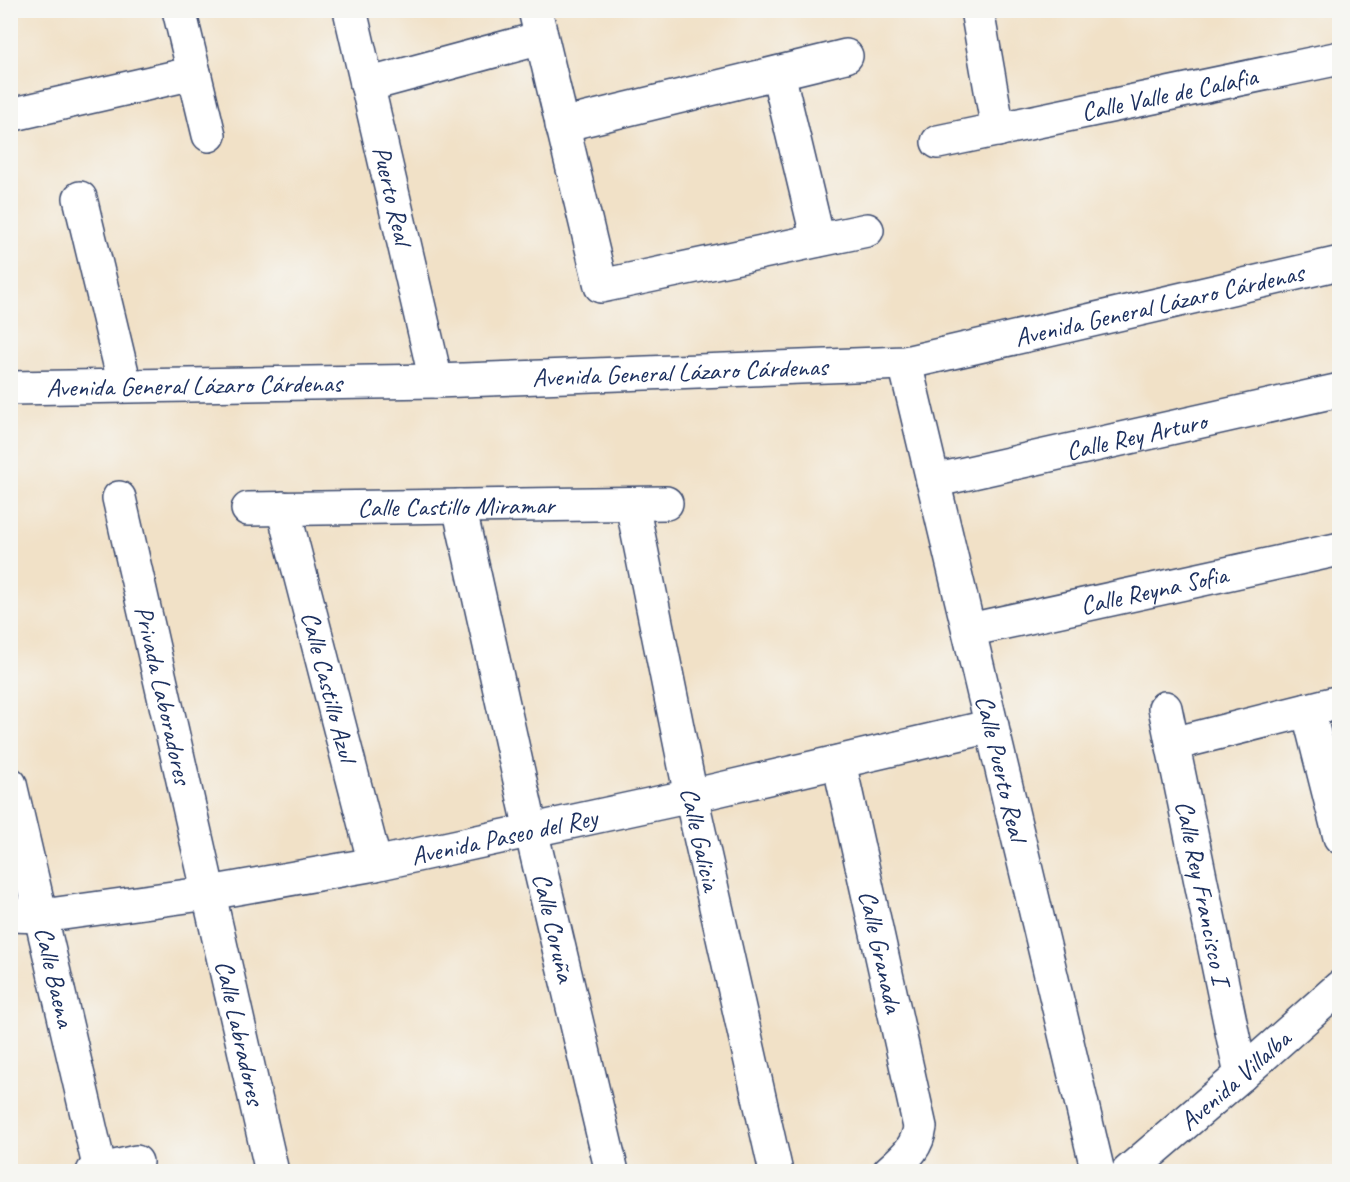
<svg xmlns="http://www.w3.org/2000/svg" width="1350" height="1182" font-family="Caveat,sans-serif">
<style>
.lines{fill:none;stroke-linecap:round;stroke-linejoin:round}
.minor-casing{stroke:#3b4a6e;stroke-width:36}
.minor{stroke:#fff;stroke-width:33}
.labels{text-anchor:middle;stroke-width:4.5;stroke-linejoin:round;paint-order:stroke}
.street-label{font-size:26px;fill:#1b2f5e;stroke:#f6f6f2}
</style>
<rect width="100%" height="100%" fill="#f6f6f2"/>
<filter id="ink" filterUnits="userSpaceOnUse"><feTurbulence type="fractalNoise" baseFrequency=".0167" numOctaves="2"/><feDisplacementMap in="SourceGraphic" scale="12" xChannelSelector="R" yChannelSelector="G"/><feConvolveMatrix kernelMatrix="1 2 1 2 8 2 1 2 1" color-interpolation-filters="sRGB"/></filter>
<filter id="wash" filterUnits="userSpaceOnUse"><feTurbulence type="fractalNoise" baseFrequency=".008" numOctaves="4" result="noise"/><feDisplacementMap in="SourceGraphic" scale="24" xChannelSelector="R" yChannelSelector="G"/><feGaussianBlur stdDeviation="1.35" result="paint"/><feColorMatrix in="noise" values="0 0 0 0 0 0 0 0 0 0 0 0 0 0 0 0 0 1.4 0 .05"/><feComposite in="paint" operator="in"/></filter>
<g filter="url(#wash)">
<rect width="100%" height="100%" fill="#f1e1c7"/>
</g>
<g filter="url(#ink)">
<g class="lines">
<g class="minor-casing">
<g id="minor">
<polyline points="179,10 209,135"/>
<path id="s1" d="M350 10 436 381"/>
<polyline points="535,10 601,286 867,230"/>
<polyline points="977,10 998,130"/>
<polyline points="778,73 818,240"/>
<polyline points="367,85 541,38"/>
<polyline points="10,115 194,73"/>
<polyline points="562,125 846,56"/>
<path id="s2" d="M938 142 1340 58"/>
<polyline points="80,198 125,385"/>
<path id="s3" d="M905 363 1098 1172"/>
<path id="s4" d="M10 388 436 381 905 363 1340 263"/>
<path id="s5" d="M933 481 1340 390"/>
<path id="s6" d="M119 498 272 1172"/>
<path id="s7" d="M632 504 691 796 776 1172"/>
<path id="s8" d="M459 506 531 830 612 1172"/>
<path id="s9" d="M283 508 375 864"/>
<path id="s10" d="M248 509 666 503"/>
<path id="s11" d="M969 630 1340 549"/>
<path id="s12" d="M1165 708 1241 1075"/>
<polyline points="1308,710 1340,837"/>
<polyline points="1173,744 1340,702"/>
<path id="s13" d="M839 762 920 1127C917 1149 904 1158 889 1172"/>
<path id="s14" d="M10 784 100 1170"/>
<path id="s15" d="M10 915 42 916 209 893 375 864 691 796 992 726"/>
<polyline points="93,1172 136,1162"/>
<path id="s16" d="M1128 1172 1241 1075 1340 987"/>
</g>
</g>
<use href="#minor" class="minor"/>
</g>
</g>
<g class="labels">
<g class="street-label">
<text dy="9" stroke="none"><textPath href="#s2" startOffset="236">Calle Valle de Calafia</textPath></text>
<text dy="9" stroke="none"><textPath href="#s1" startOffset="190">Puerto Real</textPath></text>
<text dy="9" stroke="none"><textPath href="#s4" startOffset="1156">Avenida General Lázaro Cárdenas</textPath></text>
<text dy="9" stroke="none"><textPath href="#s4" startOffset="670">Avenida General Lázaro Cárdenas</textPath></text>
<text dy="9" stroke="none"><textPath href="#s4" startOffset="184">Avenida General Lázaro Cárdenas</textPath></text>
<text dy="9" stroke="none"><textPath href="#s5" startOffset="208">Calle Rey Arturo</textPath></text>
<text dy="9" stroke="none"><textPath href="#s10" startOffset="208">Calle Castillo Miramar</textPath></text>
<text dy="9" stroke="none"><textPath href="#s11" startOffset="189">Calle Reyna Sofia</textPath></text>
<text dy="9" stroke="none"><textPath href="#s9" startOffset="184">Calle Castillo Azul</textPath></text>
<text dy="9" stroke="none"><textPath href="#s6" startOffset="202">Privada Laboradores</textPath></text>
<text dy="9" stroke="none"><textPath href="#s3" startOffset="416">Calle Puerto Real</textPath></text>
<text dy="9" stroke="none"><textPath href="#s15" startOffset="501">Avenida Paseo del Rey</textPath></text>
<text dy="9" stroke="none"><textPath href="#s7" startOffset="342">Calle Galicia</textPath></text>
<text dy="9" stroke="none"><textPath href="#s12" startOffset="188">Calle Rey Francisco I</textPath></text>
<text dy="9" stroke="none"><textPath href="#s8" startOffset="432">Calle Coruña</textPath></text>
<text dy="9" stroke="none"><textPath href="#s13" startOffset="194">Calle Granada</textPath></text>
<text dy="9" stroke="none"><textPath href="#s14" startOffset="198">Calle Baena</textPath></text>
<text dy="9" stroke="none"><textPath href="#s6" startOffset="548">Calle Labradores</textPath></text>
<text dy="9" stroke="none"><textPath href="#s16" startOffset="141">Avenida Villalba</textPath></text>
</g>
</g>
<rect width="1350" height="1182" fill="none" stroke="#f6f6f2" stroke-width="36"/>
</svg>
